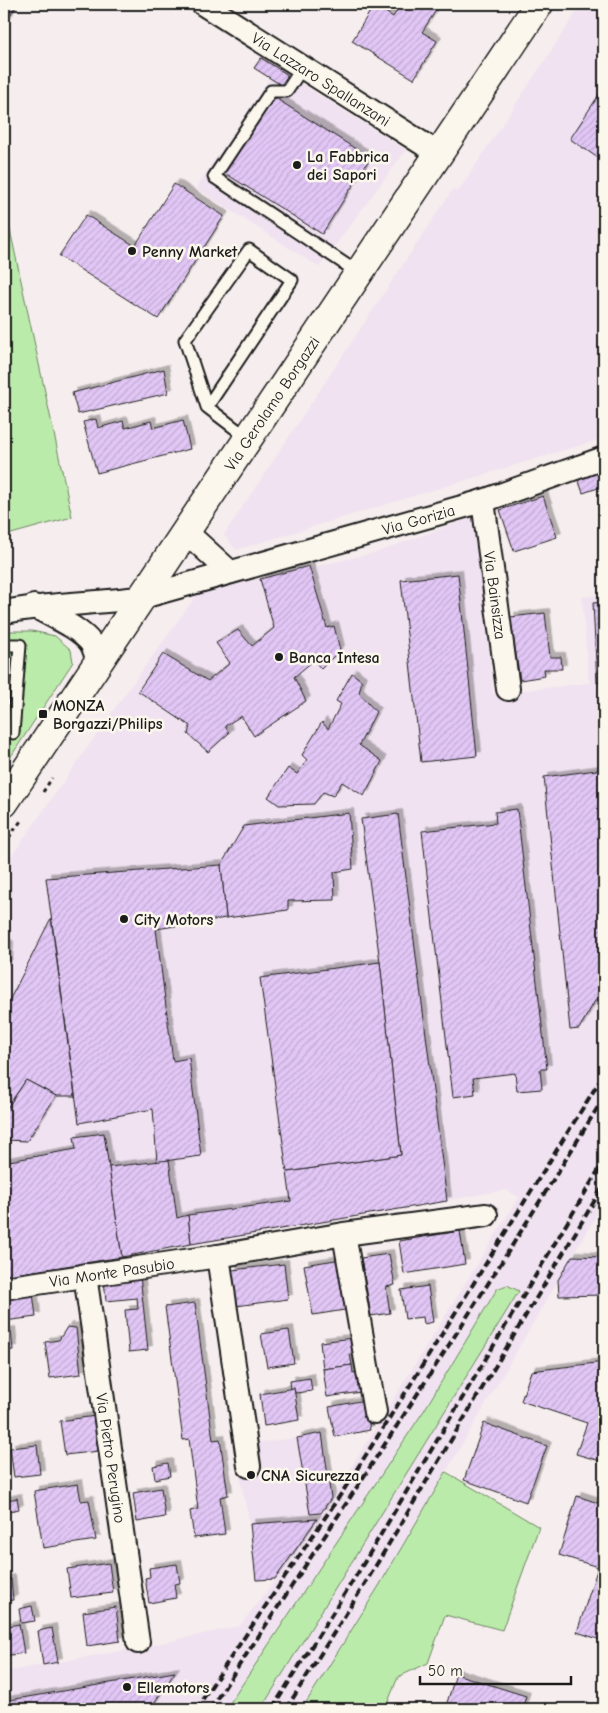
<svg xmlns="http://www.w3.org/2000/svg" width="608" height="1713" font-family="'Comic Neue',sans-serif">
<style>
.built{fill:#f0e2f0}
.green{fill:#bbebaa;stroke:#6c8463}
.building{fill:url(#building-hatch);stroke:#1c1c1c;filter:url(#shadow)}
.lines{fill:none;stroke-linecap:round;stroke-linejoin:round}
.service-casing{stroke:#1c1c1c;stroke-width:15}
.minor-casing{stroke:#1c1c1c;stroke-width:26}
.secondary-casing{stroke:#1c1c1c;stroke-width:31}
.path{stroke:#1c1c1c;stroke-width:3;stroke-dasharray:4 4;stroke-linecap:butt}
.service{stroke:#fbf7ec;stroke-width:11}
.minor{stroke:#fbf7ec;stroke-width:22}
.secondary{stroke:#fbf7ec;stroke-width:28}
.rail{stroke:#1c1c1c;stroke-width:4;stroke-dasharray:8 4;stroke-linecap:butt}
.poi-dot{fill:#1c1c1c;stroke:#fbf7ec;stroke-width:2}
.labels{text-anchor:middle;stroke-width:5;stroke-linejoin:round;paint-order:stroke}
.street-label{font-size:16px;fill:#1c1c1c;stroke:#fbf7ec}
.poi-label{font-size:16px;font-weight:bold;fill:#1c1c1c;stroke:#fbf7ec;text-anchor:start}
</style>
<defs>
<pattern id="building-hatch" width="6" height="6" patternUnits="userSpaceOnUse" patternTransform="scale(1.25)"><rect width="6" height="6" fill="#e2c7f6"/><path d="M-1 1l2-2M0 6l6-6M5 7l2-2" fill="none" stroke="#c1aad2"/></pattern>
<filter id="shadow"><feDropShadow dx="4.5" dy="-4.5" stdDeviation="0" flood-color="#0004"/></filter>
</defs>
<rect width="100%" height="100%" fill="#f6edee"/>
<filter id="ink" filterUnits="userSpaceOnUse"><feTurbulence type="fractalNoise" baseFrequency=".02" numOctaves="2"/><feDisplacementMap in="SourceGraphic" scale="10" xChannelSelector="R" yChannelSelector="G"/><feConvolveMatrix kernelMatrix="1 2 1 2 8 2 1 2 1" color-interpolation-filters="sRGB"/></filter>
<g filter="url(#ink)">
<g class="built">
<polygon points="582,4 604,4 604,438 236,550 224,535 453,189 458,192"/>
<polygon points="261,58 406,150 319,267 196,188 270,78 254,68"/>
<polygon points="478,515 493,694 589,683 582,597 604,594 604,1202 379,1586 302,1709 261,1709 519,1291 507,1285 497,1289 425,1409 226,1709 4,1709 4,1672 148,1646 240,1626 275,1580 256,1580 250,1524 238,1469 258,1466 254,1443 297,1438 322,1433 332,1498 519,1197 506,1190 122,1257 4,1276 4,867 125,694 199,592 375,553"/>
</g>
<g class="green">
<polygon points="4,202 72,517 4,536"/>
<polygon points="4,631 32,631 55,636 71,650 73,662 4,767"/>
<polygon points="507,1285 519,1291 261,1709 226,1709 425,1409 497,1289"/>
<polygon points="446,1472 539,1527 502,1630 445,1615 428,1663 398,1677 385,1709 302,1709 379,1586"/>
</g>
<g class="building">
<polygon points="4,4 17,4 4,25"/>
<polygon points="401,4 440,4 422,32 437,41 414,79 352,41 374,5 393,17"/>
<polygon points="261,58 288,75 281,85 254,68"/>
<polygon points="604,87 604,162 570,139"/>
<polygon points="272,96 370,158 322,234 223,172"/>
<polygon points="174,184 224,216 158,319 59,256 86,215 135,246"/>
<polygon points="164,369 168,393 78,414 72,393"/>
<polygon points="96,419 98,428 123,421 125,428 151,421 153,428 183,420 190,449 97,473 83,422"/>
<polygon points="604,468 604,486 583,493 577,476"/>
<polygon points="543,496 557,537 514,551 500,510"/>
<polygon points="309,566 327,628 334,626 340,650 321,669 314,660 294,677 306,701 254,736 241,716 225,726 229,733 208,752 188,734 190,726 138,691 163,654 208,681 230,663 216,643 238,630 252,646 274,628 260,579"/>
<polygon points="458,574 477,756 421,762 401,580"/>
<polygon points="604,602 604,682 597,683 593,603"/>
<polygon points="545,613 550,657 561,657 562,669 544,669 545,676 520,680 510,617"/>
<polygon points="352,673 362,681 359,693 376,712 359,745 382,761 364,796 342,782 333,796 323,792 314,804 279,805 268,797 288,768 297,774 307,760 302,755 322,722 328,729 341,704 336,701"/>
<polygon points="604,769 604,985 579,1029 570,1030 544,777"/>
<polygon points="517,809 547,1069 540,1069 542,1089 517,1091 515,1073 473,1078 475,1094 453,1097 422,831 496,823 495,812"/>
<polygon points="349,813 353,869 334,872 335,900 288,901 288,910 226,918 221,865 244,826"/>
<polygon points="398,814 447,1201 191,1244 188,1215 291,1201 287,1172 401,1155 380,962 361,819"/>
<polygon points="221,865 226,918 156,929 173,1061 189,1058 201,1156 157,1162 153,1109 79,1123 46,878"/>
<polygon points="51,918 75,1096 56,1096 26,1080 4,1113 4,1011"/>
<polygon points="4,942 9,946 8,963 4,969"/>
<polygon points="380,962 401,1155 287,1172 260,978"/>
<polygon points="26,1080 56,1096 27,1141 6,1140 4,1144 4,1113"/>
<polygon points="104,1133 122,1257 4,1276 4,1162 76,1149 74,1137"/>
<polygon points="169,1160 177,1218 188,1215 191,1244 122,1257 109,1167"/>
<polygon points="460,1231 465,1264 404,1274 399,1241"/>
<polygon points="389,1254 395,1285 386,1287 390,1313 371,1316 361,1258"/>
<polygon points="572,1256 604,1257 604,1295 559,1296 558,1280"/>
<polygon points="342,1259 351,1309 313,1315 304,1265"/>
<polygon points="284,1264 288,1299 236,1306 232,1270"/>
<polygon points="140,1275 148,1350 129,1352 125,1310 138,1309 137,1298 106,1301 104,1279"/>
<polygon points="428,1286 433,1322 424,1324 423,1317 405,1319 401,1290"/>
<polygon points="33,1293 36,1317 4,1321 4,1297"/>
<polygon points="195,1303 213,1440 220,1439 228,1495 220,1497 225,1534 194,1538 190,1511 198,1509 189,1439 183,1440 165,1307"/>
<polygon points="67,1327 76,1328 81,1374 50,1378 45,1342 59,1340"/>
<polygon points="289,1330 294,1363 267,1367 261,1334"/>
<polygon points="11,1331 13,1350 4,1351 4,1332"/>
<polygon points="353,1338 355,1353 350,1354 352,1365 323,1369 320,1342"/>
<polygon points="604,1362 604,1462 576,1454 587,1423 521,1401 531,1371"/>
<polygon points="352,1365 353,1373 358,1372 361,1392 327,1397 323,1369"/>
<polygon points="310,1378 312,1391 295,1393 294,1388 291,1389 290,1381"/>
<polygon points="294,1388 299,1420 264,1426 260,1394"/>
<polygon points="365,1400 370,1430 335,1437 329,1407"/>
<polygon points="95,1416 99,1451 65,1455 60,1421"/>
<polygon points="484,1423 547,1446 526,1502 464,1480"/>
<polygon points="322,1433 331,1498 321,1513 310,1514 297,1438"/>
<polygon points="37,1445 40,1474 14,1477 10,1448"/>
<polygon points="168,1463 170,1476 155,1479 153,1466"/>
<polygon points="78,1484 81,1501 89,1500 96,1540 43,1548 34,1491"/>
<polygon points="161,1488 165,1517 137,1522 133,1493"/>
<polygon points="577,1496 604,1505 604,1641 577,1632 598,1567 559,1555"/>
<polygon points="17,1498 19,1509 4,1512 4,1501"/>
<polygon points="317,1519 275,1579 256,1580 250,1524"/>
<polygon points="109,1563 113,1593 71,1598 67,1569"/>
<polygon points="177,1564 180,1583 174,1584 176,1598 149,1603 145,1578 150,1577 149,1568"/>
<polygon points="11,1579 13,1600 4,1601 4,1580"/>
<polygon points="32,1606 35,1621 21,1623 19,1609"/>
<polygon points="116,1607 120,1641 87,1646 83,1612"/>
<polygon points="19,1624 24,1653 4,1656 4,1627"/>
<polygon points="52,1628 58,1662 43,1665 38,1631"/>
<polygon points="175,1672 150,1709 4,1709 4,1701"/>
<polygon points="456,1674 526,1696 522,1709 445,1709"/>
</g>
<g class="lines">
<g class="service-casing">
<g id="service">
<polyline points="302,68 287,91 271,91 214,177 360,274"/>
<polyline points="207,407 292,280 249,250 185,340 207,407 249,439"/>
<polyline points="4,645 20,645 13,733"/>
</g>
</g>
<g class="minor-casing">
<g id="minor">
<path id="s1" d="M203 4 439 154"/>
<path id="s2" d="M483 501 508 689"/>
<polyline points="186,532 230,572"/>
<path d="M34 606C51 616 79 627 91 643 94 648 96 655 98 661"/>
<path id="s3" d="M4 612C50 603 97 604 143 597L483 501 604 458"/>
<polyline points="344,1234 375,1412"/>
<polyline points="218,1256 249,1466"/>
<path id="s4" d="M85 1275 138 1642"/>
<path id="s5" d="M4 1288 218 1256 344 1234 486 1215"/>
</g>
</g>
<g class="secondary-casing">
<g id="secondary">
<path id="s6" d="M4 803 539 4"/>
</g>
</g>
<g class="path">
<polyline points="43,792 52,778"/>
<polyline points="4,844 21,821"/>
</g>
<use href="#service" class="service"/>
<use href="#minor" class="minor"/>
<use href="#secondary" class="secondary"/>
<g class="rail">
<polyline points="196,1709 343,1491 409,1387 604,1074"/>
<path d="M210 1709C345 1507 478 1304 604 1097"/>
<polyline points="272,1709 359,1571 604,1161"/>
<polyline points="286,1709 369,1577 604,1185"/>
</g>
</g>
</g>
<g class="poi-dot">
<circle cx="297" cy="165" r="5"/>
<circle cx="132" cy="251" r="5"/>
<circle cx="279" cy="657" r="5"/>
<rect x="38" y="709" width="10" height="10" rx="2.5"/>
<circle cx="124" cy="919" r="5"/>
<circle cx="251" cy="1475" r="5"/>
<circle cx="127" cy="1687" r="5"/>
</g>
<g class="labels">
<g class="street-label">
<text dy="6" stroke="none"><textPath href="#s1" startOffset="140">Via Lazzaro Spallanzani</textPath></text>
<text dy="6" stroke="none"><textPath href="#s6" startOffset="481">Via Gerolamo Borgazzi</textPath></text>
<text dy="6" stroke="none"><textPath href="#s3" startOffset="426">Via Gorizia</textPath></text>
<text dy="6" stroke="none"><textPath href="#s2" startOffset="95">Via Bainsizza</textPath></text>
<text dy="6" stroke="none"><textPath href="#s5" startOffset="109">Via Monte Pasubio</textPath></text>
<text dy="6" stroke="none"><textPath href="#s4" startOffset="185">Via Pietro Perugino</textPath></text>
</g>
<g class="poi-label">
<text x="307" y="162">La Fabbrica<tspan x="307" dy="18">dei Sapori</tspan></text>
<text x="142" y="257">Penny Market</text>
<text x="289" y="663">Banca Intesa</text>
<text x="53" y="711">MONZA<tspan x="53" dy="18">Borgazzi/Philips</tspan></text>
<text x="134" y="925">City Motors</text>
<text x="261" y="1481">CNA Sicurezza</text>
<text x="137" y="1693">Ellemotors</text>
</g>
</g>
<rect width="608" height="1713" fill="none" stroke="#fbf7ec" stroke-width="20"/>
<rect x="10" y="10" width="588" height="1693" fill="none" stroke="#1c1c1c" stroke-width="2" filter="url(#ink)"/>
<path d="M420 1676v8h151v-8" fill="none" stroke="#1c1c1c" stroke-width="2.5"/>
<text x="428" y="1676" font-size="15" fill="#1c1c1c" stroke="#fbf7ec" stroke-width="4" paint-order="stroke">50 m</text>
</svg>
